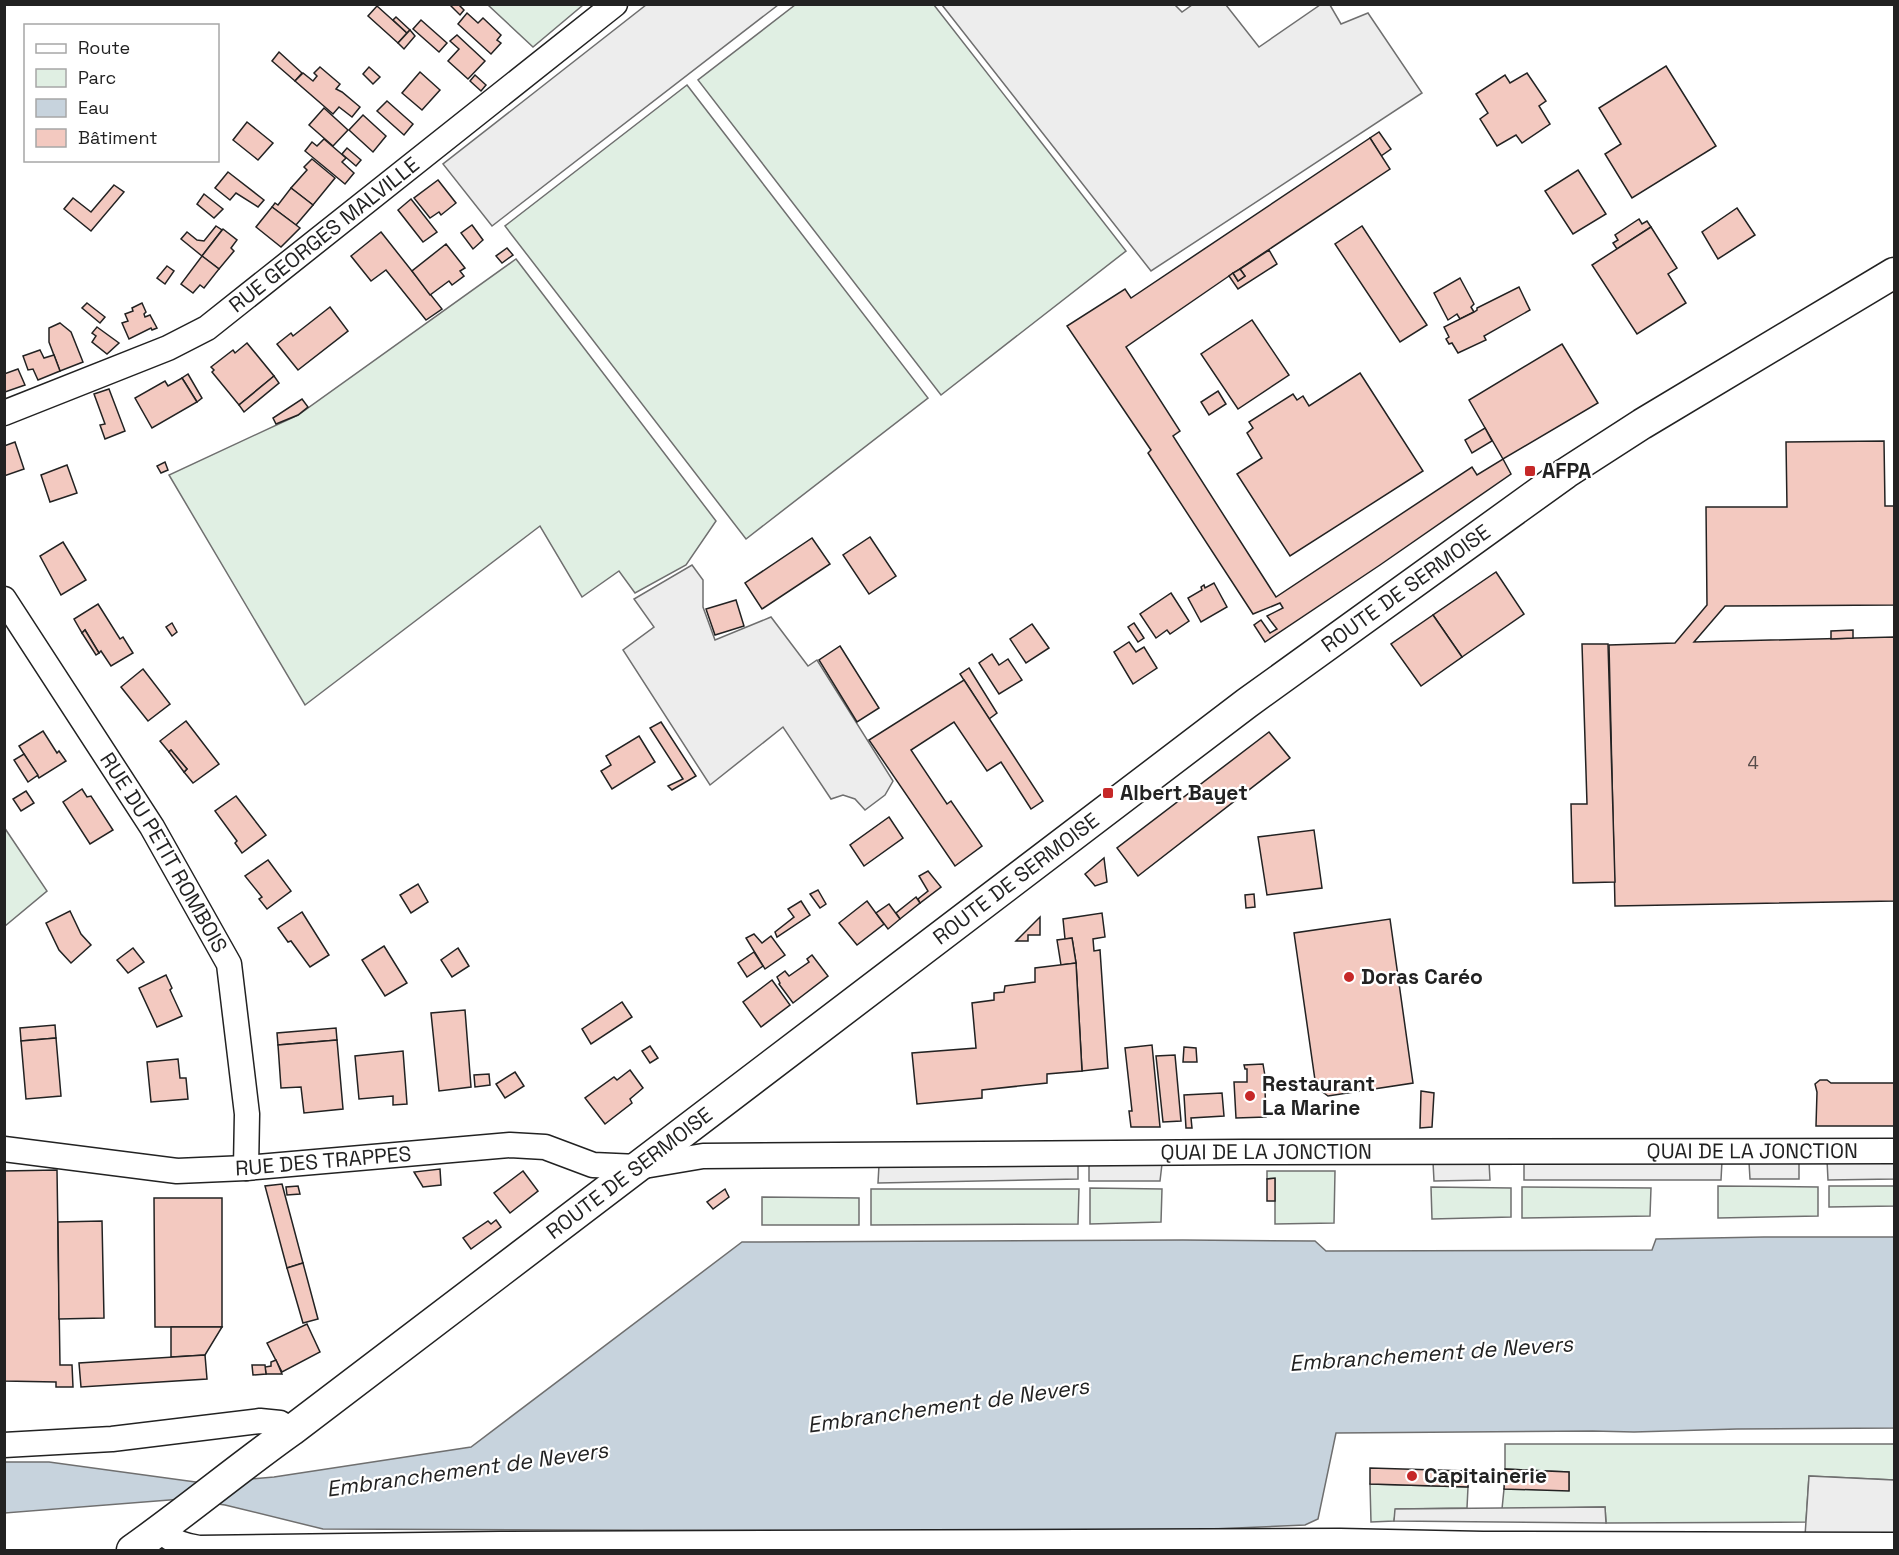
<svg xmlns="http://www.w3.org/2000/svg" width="1899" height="1555" font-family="'Space Grotesk',sans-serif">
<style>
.green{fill:#e0efe3;stroke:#6f6f6f;stroke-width:1.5}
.parking{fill:#ededed;stroke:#6f6f6f;stroke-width:1.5}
.water{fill:#c7d3dd;stroke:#6f6f6f;stroke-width:1.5}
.building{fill:#f3c9c0;stroke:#222;stroke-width:1.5}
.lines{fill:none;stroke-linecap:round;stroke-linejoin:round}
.minor-casing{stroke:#222;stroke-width:27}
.major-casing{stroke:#222;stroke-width:33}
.minor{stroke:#fff;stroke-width:24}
.major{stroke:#fff;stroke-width:30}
.poi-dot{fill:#c62828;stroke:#fff;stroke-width:2}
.labels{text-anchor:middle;stroke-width:4.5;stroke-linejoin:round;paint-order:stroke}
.number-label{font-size:18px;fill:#564c4a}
.street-label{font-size:21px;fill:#222;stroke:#fff}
.poi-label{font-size:21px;font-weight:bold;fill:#222;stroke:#fff;text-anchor:start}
.water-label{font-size:22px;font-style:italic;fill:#222;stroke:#fff}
</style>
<rect width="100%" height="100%" fill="#fff"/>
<g class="green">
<polygon points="488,5 583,5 533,47"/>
<polygon points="795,5 934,5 1126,251 941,395 698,80"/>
<polygon points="687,85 928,398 746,539 505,226"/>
<polygon points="516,259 716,521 686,565 635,593 619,571 582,597 540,526 305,705 169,475 298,415"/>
<polygon points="4,827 47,891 5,926 4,926"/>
<polygon points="1267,1171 1335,1171 1334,1223 1275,1224 1275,1179 1267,1179"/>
<polygon points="1718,1186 1818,1187 1818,1216 1718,1218"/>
<polygon points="1829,1186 1894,1186 1894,1206 1829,1207"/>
<polygon points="1431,1187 1511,1188 1511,1217 1432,1219"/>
<polygon points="1522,1187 1651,1188 1650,1216 1522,1218"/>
<polygon points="1090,1188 1162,1189 1161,1222 1090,1224"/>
<polygon points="871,1189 1079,1189 1078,1224 871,1225"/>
<polygon points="762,1197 859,1198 859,1225 762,1225"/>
<polygon points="1505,1444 1894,1444 1894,1480 1809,1476 1806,1522 1606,1523 1605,1507 1502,1509 1504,1489 1569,1490 1569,1472 1505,1469"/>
<polygon points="1370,1484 1468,1487 1467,1508 1396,1509 1394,1521 1371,1522"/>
</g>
<g class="parking">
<polygon points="646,5 778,5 492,226 443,164"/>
<polygon points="1175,5 1182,12 1192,5 1226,5 1259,47 1320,5 1330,5 1341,24 1368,13 1422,93 1151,271 942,5"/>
<polygon points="692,565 703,580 703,607 715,640 771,617 808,666 817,660 893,781 885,795 865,810 855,799 843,795 831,799 783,727 710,785 623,650 654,627 634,599"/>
<polygon points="1827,1160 1894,1160 1894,1179 1828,1180"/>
<polygon points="1722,1161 1721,1180 1524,1180 1524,1162"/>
<polygon points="1799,1161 1799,1179 1750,1179 1749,1162"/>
<polygon points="1433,1162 1489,1162 1490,1180 1434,1181"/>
<polygon points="1089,1163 1162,1164 1160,1181 1089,1181"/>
<polygon points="1078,1164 1078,1179 878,1183 879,1165"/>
<polygon points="1809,1476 1894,1480 1894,1538 1805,1536"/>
<polygon points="1605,1507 1606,1523 1394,1521 1395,1509"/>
</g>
<polygon class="water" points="1764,1237 1894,1237 1894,1428 1737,1429 1634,1432 1593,1431 1336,1433 1318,1519 1305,1525 1141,1532 323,1529 225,1505 182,1499 5,1513 5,1462 49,1462 203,1483 274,1477 471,1447 742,1242 1183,1240 1315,1241 1326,1251 1652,1250 1656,1239"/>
<g class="building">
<polygon points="449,4 458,4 464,10 460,15"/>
<polygon points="377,6 407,33 398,43 368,16"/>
<polygon points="467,13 478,23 483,18 501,35 497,40 501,43 491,54 458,24"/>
<polygon points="396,17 410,30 407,33 393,20"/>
<polygon points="421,20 447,43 439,52 413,29"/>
<polygon points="410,30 415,36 404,49 398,43"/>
<polygon points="457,35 485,61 468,79 448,61 459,49 450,41"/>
<polygon points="279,52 302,73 295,81 272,61"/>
<polygon points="1666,66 1716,146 1632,198 1605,154 1621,144 1599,108"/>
<polygon points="320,67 340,84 336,89 342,92 360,107 352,117 339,107 333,114 295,81 303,73 313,81 317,76 314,73"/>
<polygon points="369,67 380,77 373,84 363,74"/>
<polygon points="420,72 440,90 422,110 402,93"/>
<polygon points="1527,73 1546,101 1539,106 1550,124 1522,143 1516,135 1497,146 1480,119 1488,113 1476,94 1505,75 1510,83"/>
<polygon points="475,75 486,85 481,91 470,81"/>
<polygon points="387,101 413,124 404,135 377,111"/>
<polygon points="324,108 348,130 333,146 309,125"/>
<polygon points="363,115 386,136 373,152 349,130"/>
<polygon points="247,122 273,143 258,160 233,140"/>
<polygon points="1379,132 1391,149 1381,156 1370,138"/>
<polygon points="1370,138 1390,169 1229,276 1126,347 1180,431 1173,436 1276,597 1472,467 1477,475 1503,459 1511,474 1380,565 1265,642 1254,625 1261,620 1270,633 1277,629 1267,616 1283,608 1280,603 1253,614 1148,453 1151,450 1067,326 1125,289 1131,298"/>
<polygon points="324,139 346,158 342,162 354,173 345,184 305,151 312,142 317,146"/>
<polygon points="347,148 361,160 356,166 342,154"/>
<polygon points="312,159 335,178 313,205 291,188 307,170 304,167"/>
<polygon points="1578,170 1606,214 1573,234 1545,191"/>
<polygon points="228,172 264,200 258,207 236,193 230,200 215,188"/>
<polygon points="438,180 456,203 441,215 439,212 430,218 414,198"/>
<polygon points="114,185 124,192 91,231 64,209 73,198 91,212"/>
<polygon points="291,188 313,205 296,225 272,207 275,203 278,205"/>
<polygon points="204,194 223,209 214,218 197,204"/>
<polygon points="411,199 437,232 423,242 398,210"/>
<polygon points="272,207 300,228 281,247 256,227"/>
<polygon points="1737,208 1755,235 1718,259 1702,232"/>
<polygon points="1639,219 1642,224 1647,221 1651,227 1617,249 1613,243 1618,240 1615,235"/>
<polygon points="472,225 483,240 473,249 461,233"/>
<polygon points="216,226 222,230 202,256 181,239 187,232 197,240 204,241"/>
<polygon points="1362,226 1427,325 1400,342 1335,244"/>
<polygon points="1651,227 1677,268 1668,274 1686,303 1637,334 1592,265"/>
<polygon points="223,229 237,240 231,248 234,251 219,269 202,256"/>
<polygon points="381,232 442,309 426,320 386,270 371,281 351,256"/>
<polygon points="446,244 465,268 460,271 464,276 452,285 449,281 430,295 412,271"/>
<polygon points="507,248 513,255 502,263 496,256"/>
<polygon points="1269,250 1277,264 1238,289 1229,276 1233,273 1238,281 1245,276 1240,269"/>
<polygon points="202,256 219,269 204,288 200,285 193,293 181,284"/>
<polygon points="167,266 174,271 165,284 157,278"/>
<polygon points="1240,269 1245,276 1238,281 1233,273"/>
<polygon points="1460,278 1474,304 1471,307 1474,312 1460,319 1457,314 1448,320 1434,293"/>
<polygon points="1519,287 1530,310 1484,336 1486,340 1458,353 1452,343 1449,344 1446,339 1449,337 1444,327 1474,312 1477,310 1477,308"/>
<polygon points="87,303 105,317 100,323 82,308"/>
<polygon points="142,303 146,312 144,314 145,317 150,315 157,328 152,330 151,328 129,339 122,323 128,321 125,314 133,311 132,308"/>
<polygon points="330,307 348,331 298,370 277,344 291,333 293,336"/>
<polygon points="1252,320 1289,375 1238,409 1201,354"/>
<polygon points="60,323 71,332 83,362 60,371 49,342 49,328"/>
<polygon points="97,327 119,343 107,354 92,342 96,336 92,333"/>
<polygon points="247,343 274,376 239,405 212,372 214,370 211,367 233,350 235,353"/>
<polygon points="1562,344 1598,403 1503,459 1469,400"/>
<polygon points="40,350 44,358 54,355 60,371 38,380 33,369 28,370 23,356"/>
<polygon points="18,369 25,385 5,392 4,374"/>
<polygon points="1360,373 1423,471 1290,556 1237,474 1262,458 1247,433 1253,428 1249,422 1293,394 1297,400 1303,396 1309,406"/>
<polygon points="188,374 202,398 197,402 182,378"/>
<polygon points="274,376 279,383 244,412 239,405"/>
<polygon points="182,378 197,402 152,428 135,398 165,381 168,386"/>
<polygon points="109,389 125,431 105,439 100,425 105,424 94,394"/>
<polygon points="1218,391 1226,404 1209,415 1201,402"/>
<polygon points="302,399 308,407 298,415 276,424 273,418"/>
<polygon points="1485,428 1492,441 1472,453 1465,440"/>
<polygon points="1884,441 1885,506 1894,506 1894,605 1725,606 1694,642 1894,637 1894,901 1615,906 1609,645 1675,643 1707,605 1706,507 1787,507 1786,442"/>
<polygon points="15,442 24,469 4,476 4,446"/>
<polygon points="165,462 168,470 161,473 157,466"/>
<polygon points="67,465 77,493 50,502 41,475"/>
<polygon points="870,537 896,576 869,594 843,555"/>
<polygon points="812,538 830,564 762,609 745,583"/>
<polygon points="63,542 86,580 61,595 40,556"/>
<polygon points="1496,572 1524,614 1462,657 1433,615"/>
<polygon points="1214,583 1227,607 1201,622 1188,598 1202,590 1201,587 1204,585 1205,588"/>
<polygon points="1171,593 1189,621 1170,634 1167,630 1156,638 1140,614"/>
<polygon points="736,600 744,626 715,635 706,609"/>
<polygon points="98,604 120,639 123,637 133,653 111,666 101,651 99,653 85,630 82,633 74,619"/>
<polygon points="1433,615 1462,657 1421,686 1391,644"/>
<polygon points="172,623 177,632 172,636 166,627"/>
<polygon points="1134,623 1144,638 1138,642 1128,627"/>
<polygon points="1032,624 1049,648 1026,663 1010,639"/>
<polygon points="85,630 99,653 96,655 82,633"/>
<polygon points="1853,630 1853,638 1831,639 1831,631"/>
<polygon points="1129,642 1136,652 1144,647 1157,668 1133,684 1114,652"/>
<polygon points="1582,644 1608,644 1615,882 1573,883 1571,804 1587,804"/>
<polygon points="840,646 879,708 857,722 819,660"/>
<polygon points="992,654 999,665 1008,659 1022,680 999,694 979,663"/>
<polygon points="969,668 997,713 989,719 960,674"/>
<polygon points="143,669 170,704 148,721 121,687"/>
<polygon points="964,680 1043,801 1031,809 1001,762 987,771 954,722 911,750 947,804 951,801 982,846 955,866 869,740"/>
<polygon points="186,721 219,764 193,783 184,772 187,769 171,750 169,752 160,741"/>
<polygon points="661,722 696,776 672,790 668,786 683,779 650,728"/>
<polygon points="43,731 57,753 59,751 66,761 39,778 19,746"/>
<polygon points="1269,732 1290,758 1138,876 1117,848"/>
<polygon points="639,736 655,762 612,789 601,771 611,765 606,756"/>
<polygon points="171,750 187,769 184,772 169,752"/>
<polygon points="24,754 38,775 28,782 14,760"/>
<polygon points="82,789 87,797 91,796 113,830 90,844 63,802"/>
<polygon points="26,791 34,803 21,811 13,799"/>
<polygon points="236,796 266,835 242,853 235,843 237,841 215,811"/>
<polygon points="889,817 903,838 864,866 850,845"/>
<polygon points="1314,830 1322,888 1267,895 1258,837"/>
<polygon points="1104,858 1107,882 1095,886 1085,874"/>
<polygon points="268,860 291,891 267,909 259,899 262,897 245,876"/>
<polygon points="928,871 941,887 920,903 918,899 928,891 919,876"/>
<polygon points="418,884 428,902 411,913 400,895"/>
<polygon points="818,890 826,904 820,908 810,894"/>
<polygon points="1254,894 1255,907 1246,908 1245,895"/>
<polygon points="916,897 920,903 900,919 896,913"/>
<polygon points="801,901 810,915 777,937 775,932 794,917 788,909"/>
<polygon points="867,901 884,924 857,945 839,923"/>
<polygon points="889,904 900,919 888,929 876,913"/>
<polygon points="70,911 81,934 91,945 71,963 59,950 46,923"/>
<polygon points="302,912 329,955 310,967 291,941 288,942 278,928"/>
<polygon points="1102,913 1105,937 1093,939 1094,951 1100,950 1108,1068 1082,1071 1076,963 1072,938 1065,939 1063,919"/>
<polygon points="1040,917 1040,935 1028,935 1028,941 1016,941"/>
<polygon points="1390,919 1413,1083 1328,1096 1316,1087 1294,933"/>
<polygon points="754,934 762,943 771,936 785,955 765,969 746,938"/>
<polygon points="1072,938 1076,963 1061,965 1057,940"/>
<polygon points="384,946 407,983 385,996 362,960"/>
<polygon points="133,948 144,962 128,973 117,960"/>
<polygon points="458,948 469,966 452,977 441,960"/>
<polygon points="754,952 763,966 747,977 738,963"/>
<polygon points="812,955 828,976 793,1003 779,984 780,983 777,977 785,971 789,976 809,962 807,959"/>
<polygon points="1076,963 1082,1071 1047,1074 1047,1083 982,1090 982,1098 917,1104 912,1053 976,1048 972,1003 994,1000 994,993 1004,992 1005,986 1035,982 1035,968"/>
<polygon points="166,975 172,988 170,990 182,1016 157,1027 139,988"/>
<polygon points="772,980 790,1005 761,1027 743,1002"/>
<polygon points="622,1002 632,1017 591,1044 582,1029"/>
<polygon points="465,1010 471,1087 439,1091 431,1013"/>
<polygon points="55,1025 56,1038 21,1041 20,1028"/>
<polygon points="336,1028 337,1040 278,1045 277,1033"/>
<polygon points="56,1038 61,1096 26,1099 21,1041"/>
<polygon points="337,1040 343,1109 304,1113 301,1087 281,1088 278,1045"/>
<polygon points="1152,1045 1160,1127 1131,1127 1129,1111 1132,1111 1125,1048"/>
<polygon points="650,1046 658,1058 650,1063 642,1051"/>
<polygon points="1184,1047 1196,1048 1197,1062 1183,1062"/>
<polygon points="403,1051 407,1104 393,1105 393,1096 359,1099 355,1056"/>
<polygon points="1175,1055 1181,1121 1163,1122 1156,1056"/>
<polygon points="178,1059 180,1078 186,1078 188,1099 151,1102 147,1062"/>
<polygon points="1263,1064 1267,1088 1265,1089 1266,1117 1236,1118 1234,1082 1247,1082 1247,1069 1245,1069 1244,1065"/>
<polygon points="630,1070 643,1088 630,1099 632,1103 605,1124 585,1098 614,1077 617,1080"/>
<polygon points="515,1072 524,1086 505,1098 496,1084"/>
<polygon points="489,1074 490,1085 475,1087 474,1075"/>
<polygon points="1820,1080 1827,1080 1831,1083 1894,1083 1894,1126 1816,1126 1817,1092 1815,1084"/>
<polygon points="1421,1091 1434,1093 1432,1127 1420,1128"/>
<polygon points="1222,1093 1224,1116 1191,1118 1192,1128 1186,1128 1184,1095"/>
<polygon points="440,1169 441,1185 423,1187 414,1172"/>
<polygon points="57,1170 60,1365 72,1365 73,1387 56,1387 56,1382 4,1381 4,1171"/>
<polygon points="523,1171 538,1191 510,1213 494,1193"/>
<polygon points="1275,1178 1275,1201 1267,1201 1267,1179"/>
<polygon points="282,1184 303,1263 287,1268 265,1186"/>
<polygon points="298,1186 300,1194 287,1195 286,1187"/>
<polygon points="725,1189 729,1197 713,1209 707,1202"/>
<polygon points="154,1198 222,1198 222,1327 155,1327"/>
<polygon points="496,1220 501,1227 471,1249 463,1238 488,1221 491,1224"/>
<polygon points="102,1221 104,1318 59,1319 58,1222"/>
<polygon points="303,1263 318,1319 303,1323 287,1268"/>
<polygon points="307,1324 320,1352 282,1372 267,1343"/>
<polygon points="171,1327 222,1327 205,1355 171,1357"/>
<polygon points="205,1355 207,1379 81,1387 79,1363"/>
<polygon points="276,1360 282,1374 266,1374 265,1367 271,1366 271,1362"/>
<polygon points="252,1365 265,1365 266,1374 253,1375"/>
<polygon points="1370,1468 1468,1471 1468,1487 1370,1484"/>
<polygon points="1505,1469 1569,1472 1569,1491 1504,1489"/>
</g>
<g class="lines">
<g class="minor-casing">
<g id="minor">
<path id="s1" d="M4 413 168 348 207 328 615 4"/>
<path id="s2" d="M4 599 152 827 229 964 247 1114 246 1168"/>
<path id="s3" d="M4 1149 177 1171 246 1168 510 1145 545 1147 593 1165 638 1167 703 1156 1244 1152 1894 1151"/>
<polyline points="4,1445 112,1439 260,1421 280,1423 292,1430"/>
<path d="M161 1530C170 1541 185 1546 199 1548L500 1544 1340 1541 1483 1544 1894 1545"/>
</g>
</g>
<g class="major-casing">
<g id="major">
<path id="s4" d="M132 1550C186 1512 237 1469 292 1430L1247 703 1566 473 1642 424 1894 273"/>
</g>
</g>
<use href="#minor" class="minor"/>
<use href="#major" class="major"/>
</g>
<g class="poi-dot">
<rect x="1524" y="465" width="12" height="12" rx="3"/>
<rect x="1102" y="787" width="12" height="12" rx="3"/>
<circle cx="1349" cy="977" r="6"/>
<circle cx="1250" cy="1096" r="6"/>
<circle cx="1412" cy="1476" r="6"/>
</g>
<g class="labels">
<g class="number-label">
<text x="1753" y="769">4</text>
</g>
<g class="street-label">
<text dy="7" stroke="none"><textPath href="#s1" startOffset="370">RUE GEORGES MALVILLE</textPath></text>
<text dy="7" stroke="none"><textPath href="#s4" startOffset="1596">ROUTE DE SERMOISE</textPath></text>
<text dy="7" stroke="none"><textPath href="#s2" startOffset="300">RUE DU PETIT ROMBOIS</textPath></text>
<text dy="7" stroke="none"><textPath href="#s4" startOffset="1110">ROUTE DE SERMOISE</textPath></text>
<text dy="7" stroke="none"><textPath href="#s3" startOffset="1269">QUAI DE LA JONCTION</textPath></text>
<text dy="7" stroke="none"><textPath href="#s3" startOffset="1755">QUAI DE LA JONCTION</textPath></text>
<text dy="7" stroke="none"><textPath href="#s3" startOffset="321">RUE DES TRAPPES</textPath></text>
<text dy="7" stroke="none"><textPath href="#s4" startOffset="624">ROUTE DE SERMOISE</textPath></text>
</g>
<g class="poi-label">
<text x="1542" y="478">AFPA</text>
<text x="1120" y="800">Albert Bayet</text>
<text x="1361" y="984">Doras Caréo</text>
<text x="1262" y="1091">Restaurant<tspan x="1262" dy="24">La Marine</tspan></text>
<text x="1424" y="1483">Capitainerie</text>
</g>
<g class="water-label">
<text transform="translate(1431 1353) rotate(-4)" y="8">Embranchement de Nevers</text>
<text transform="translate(948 1405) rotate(-8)" y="8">Embranchement de Nevers</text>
<text transform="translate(467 1469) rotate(-8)" y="8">Embranchement de Nevers</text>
</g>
</g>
<rect width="1899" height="1555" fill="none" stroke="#222222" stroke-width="12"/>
<rect x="24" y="24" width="195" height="138" fill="#ffffff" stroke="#a7a7a7" stroke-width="1.5"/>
<rect x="36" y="44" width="30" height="9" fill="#ffffff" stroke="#a7a7a7" stroke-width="1.5"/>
<text x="78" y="54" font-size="18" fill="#222222">Route</text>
<rect x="36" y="69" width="30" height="18" fill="#e0efe3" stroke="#a7a7a7" stroke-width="1.5"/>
<text x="78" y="84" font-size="18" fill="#222222">Parc</text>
<rect x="36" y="99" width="30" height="18" fill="#c7d3dd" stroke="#a7a7a7" stroke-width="1.5"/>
<text x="78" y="114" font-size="18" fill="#222222">Eau</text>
<rect x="36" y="129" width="30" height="18" fill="#f3c9c0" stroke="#a7a7a7" stroke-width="1.5"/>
<text x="78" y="144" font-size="18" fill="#222222">Bâtiment</text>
</svg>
